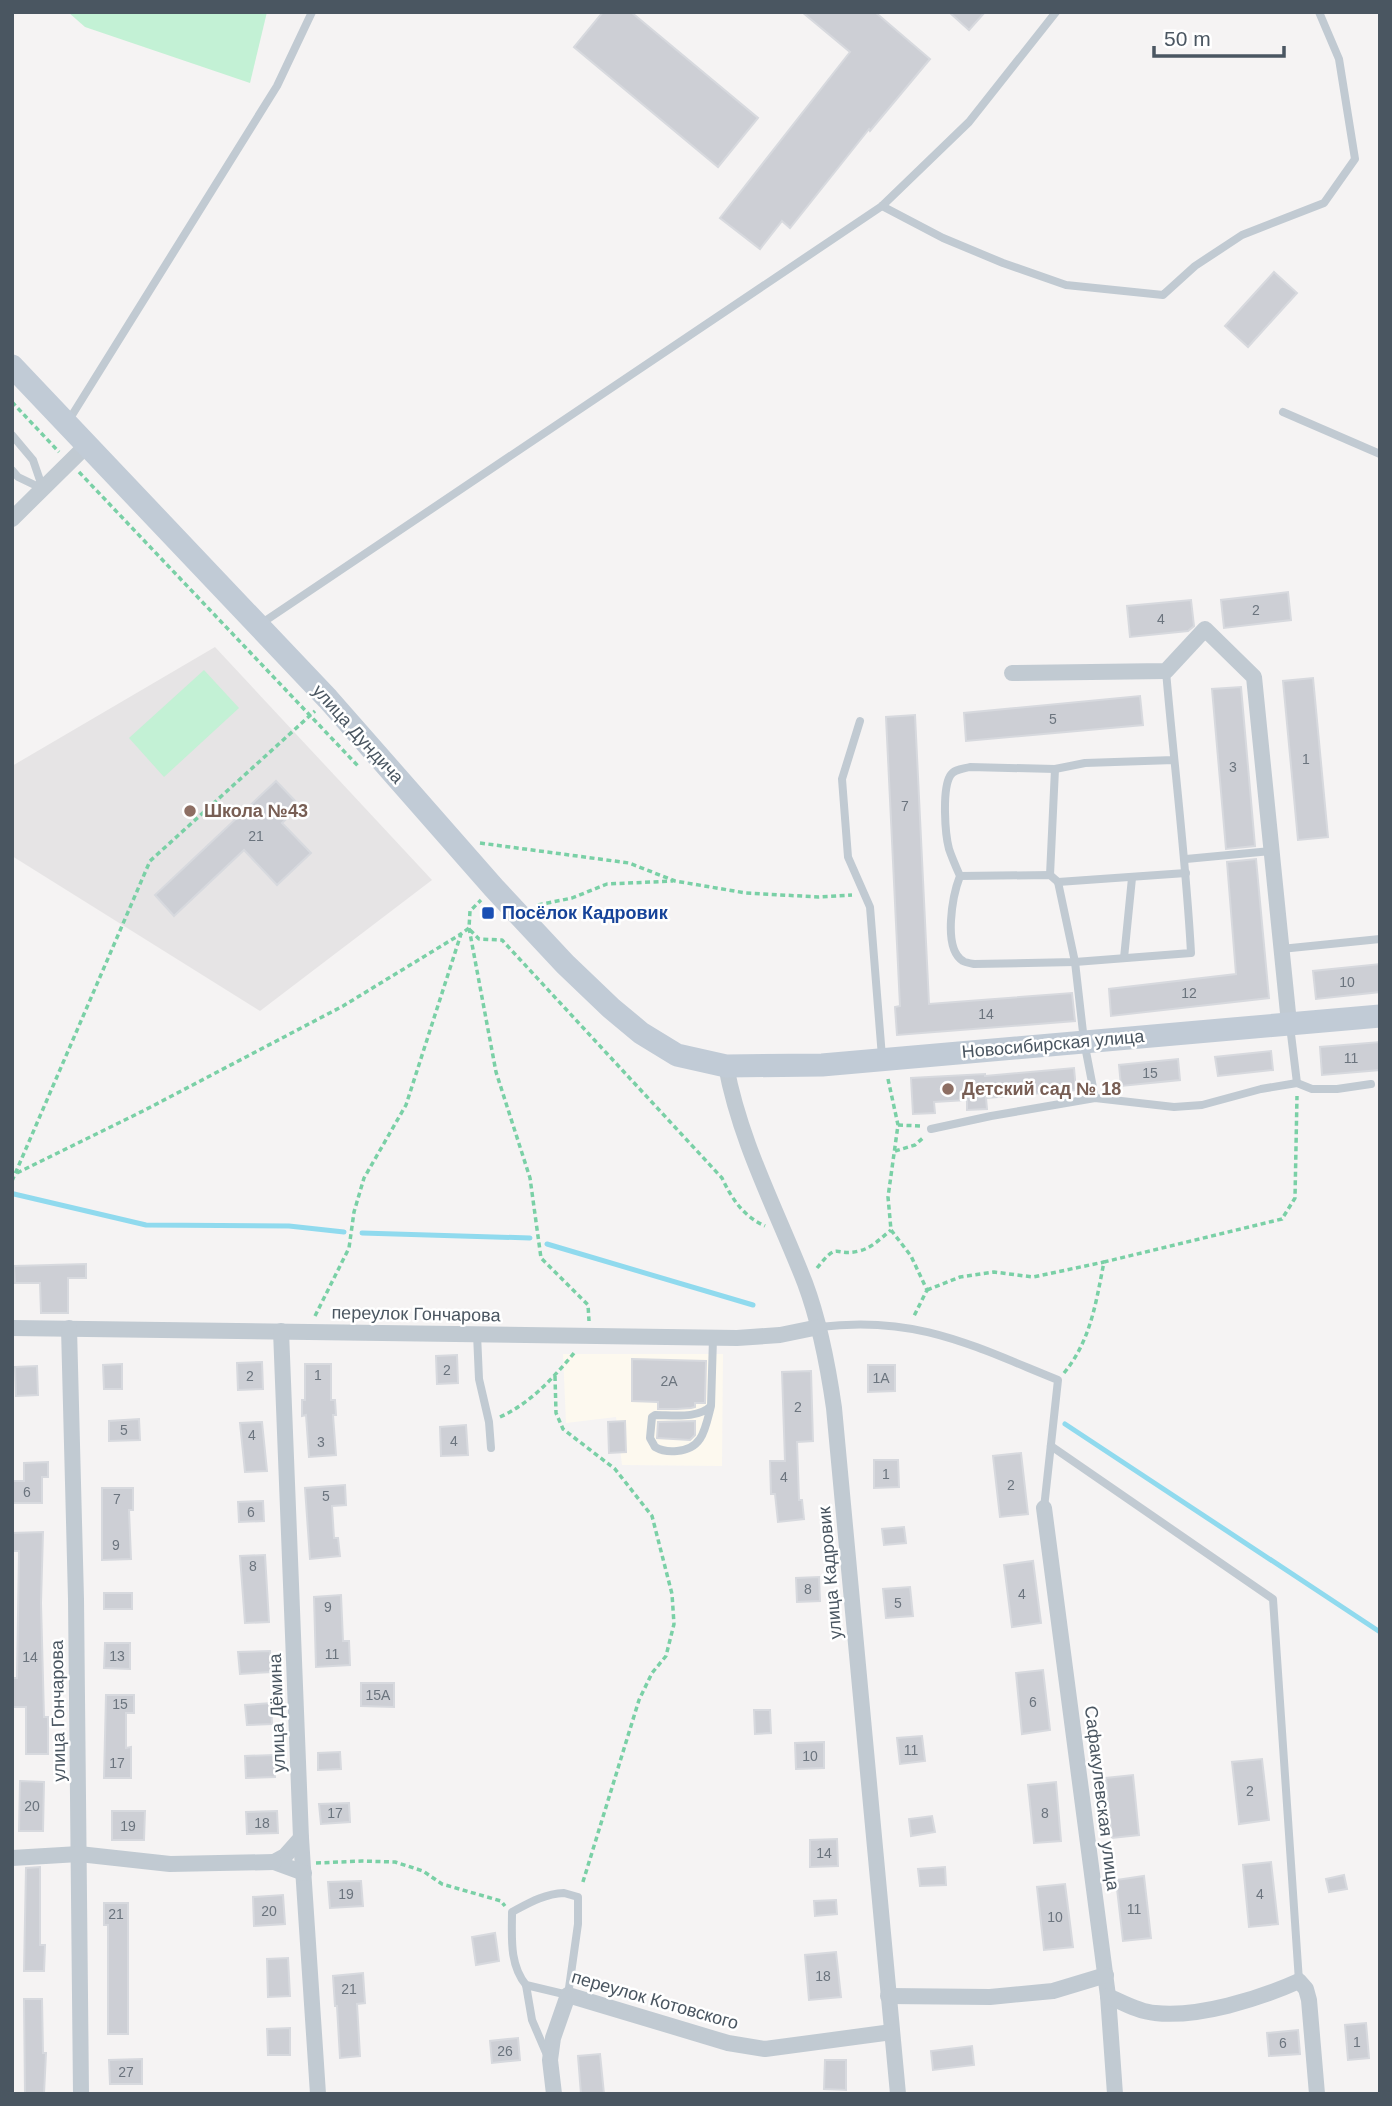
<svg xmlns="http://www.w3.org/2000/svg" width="1392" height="2106" font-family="Helvetica,sans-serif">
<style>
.commercial{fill:#fdf9ef}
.education{fill:#e6e4e5}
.green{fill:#c3f1d5}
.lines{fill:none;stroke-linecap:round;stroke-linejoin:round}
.stream{stroke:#90daee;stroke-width:5}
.building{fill:#cdcfd5;stroke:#d7d9de;stroke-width:2}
.path{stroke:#7ad0a6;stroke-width:3.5;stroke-dasharray:5 3.5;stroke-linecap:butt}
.lane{stroke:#c1cad2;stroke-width:8}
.street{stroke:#c1cad2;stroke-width:16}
.secondary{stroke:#c1cbd6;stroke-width:23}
.education-dot{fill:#8d6e63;stroke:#fff;stroke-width:2.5}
.transit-dot{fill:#1a4fb4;stroke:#fff;stroke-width:2.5}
.labels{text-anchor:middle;stroke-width:5;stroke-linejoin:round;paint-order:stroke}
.number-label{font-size:14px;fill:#6b747e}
.street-label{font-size:18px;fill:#4a5661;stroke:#fff}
.education-label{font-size:18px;font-weight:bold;fill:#785e54;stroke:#fff;text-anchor:start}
.transit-label{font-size:18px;font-weight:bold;fill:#164399;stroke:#fff;text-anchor:start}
</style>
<rect width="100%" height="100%" fill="#f5f3f3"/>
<polygon class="commercial" points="563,1354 723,1354 722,1466 622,1465 616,1417 566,1423"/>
<polygon class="education" points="215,647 432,880 260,1011 12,856 12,766"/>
<g class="green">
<polygon points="68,12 267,12 250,83 85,27"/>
<polygon points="204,670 239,708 164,777 129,738"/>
</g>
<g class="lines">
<g class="stream">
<polyline points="14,1194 146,1225 289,1226 344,1232"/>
<polyline points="362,1233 530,1238"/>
<polyline points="547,1244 753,1305"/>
<polyline points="1065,1424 1380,1632"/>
</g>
</g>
<g class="building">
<polygon points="603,12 631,12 758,118 718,167 574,47"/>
<polygon points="802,12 875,12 930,59 870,131 869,129 790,228 782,221 760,249 720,218 850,52"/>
<polygon points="949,12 985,12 969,30"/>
<polygon points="1274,272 1297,293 1248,347 1225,326"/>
<polygon points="1288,592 1291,620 1224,628 1221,600"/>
<polygon points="1191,600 1194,626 1188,631 1130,637 1127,606"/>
<polygon points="1313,678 1328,837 1298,840 1283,681"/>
<polygon points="1241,687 1255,846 1226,849 1212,689"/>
<polygon points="1140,696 1143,725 966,741 964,713"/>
<polygon points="915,715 929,1004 1072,993 1075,1021 897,1035 895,1007 900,1006 886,717"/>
<polygon points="276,781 300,806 282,823 311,853 277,885 244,850 174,916 155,895"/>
<polygon points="1256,859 1269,998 1111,1016 1109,989 1236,974 1227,862"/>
<polygon points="1380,964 1380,992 1316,999 1313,971"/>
<polygon points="1380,1042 1380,1070 1322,1075 1320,1047"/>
<polygon points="1271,1051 1273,1070 1218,1076 1215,1057"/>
<polygon points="1178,1059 1180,1080 1121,1086 1119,1065"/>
<polygon points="1074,1068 1076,1090 986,1098 987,1109 967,1110 967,1100 934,1102 935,1113 913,1114 911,1078 985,1074 985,1076"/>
<polygon points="86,1264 86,1278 68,1278 68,1313 41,1313 40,1283 15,1283 14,1266"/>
<polygon points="457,1355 458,1383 437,1384 436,1356"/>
<polygon points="632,1359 706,1361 705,1403 695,1403 695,1407 691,1408 677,1409 658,1409 658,1402 632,1401"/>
<polygon points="262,1362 263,1389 238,1390 237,1363"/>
<polygon points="122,1364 122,1389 104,1389 103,1365"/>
<polygon points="305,1364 331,1364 331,1400 335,1400 336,1415 333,1415 336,1455 309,1457 306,1415 302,1416 302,1400 305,1400"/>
<polygon points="868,1365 895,1365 895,1391 868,1392"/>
<polygon points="37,1366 38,1395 16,1396 15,1367"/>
<polygon points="811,1371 813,1441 797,1442 799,1500 802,1500 804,1519 778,1522 775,1494 771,1494 770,1461 785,1461 782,1372"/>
<polygon points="139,1419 140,1440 109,1441 109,1421"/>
<polygon points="625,1421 626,1452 609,1453 608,1422"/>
<polygon points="695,1421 695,1435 690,1440 657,1438 658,1422"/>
<polygon points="262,1422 267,1471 245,1472 240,1423"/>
<polygon points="466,1425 468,1455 441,1456 440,1427"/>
<polygon points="1021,1453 1028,1514 1000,1517 993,1456"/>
<polygon points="874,1460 898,1460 899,1487 874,1488"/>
<polygon points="48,1462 48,1477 42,1477 42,1503 12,1503 12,1481 24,1481 24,1463"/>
<polygon points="345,1485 346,1505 332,1506 334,1538 338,1538 340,1556 310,1559 305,1488"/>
<polygon points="102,1488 133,1488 133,1510 129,1510 131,1559 102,1560"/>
<polygon points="263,1501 264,1521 239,1522 238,1502"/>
<polygon points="904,1527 906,1543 884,1545 882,1529"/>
<polygon points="43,1532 41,1603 44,1717 48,1717 48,1754 26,1754 26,1707 12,1707 12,1678 17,1678 19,1551 12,1551 12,1533"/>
<polygon points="265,1555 269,1622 245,1623 240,1556"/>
<polygon points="1033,1561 1041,1623 1012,1627 1004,1565"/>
<polygon points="819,1577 820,1601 797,1602 796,1578"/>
<polygon points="910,1587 913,1616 886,1618 883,1589"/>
<rect x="104" y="1593" width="28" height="16"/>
<polygon points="341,1595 343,1641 349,1641 350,1665 316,1667 314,1597"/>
<polygon points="105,1643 130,1643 130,1669 104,1668"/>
<polygon points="270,1651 271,1672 240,1674 238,1652"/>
<polygon points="1043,1670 1050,1730 1022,1734 1016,1673"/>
<polygon points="361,1683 394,1683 394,1707 361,1706"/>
<polygon points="106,1695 134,1695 134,1713 126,1713 126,1748 131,1747 131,1778 104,1778"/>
<polygon points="271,1703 272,1724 247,1725 245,1705"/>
<polygon points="754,1710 770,1710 771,1733 755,1734"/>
<polygon points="922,1736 925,1761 900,1764 897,1738"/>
<polygon points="824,1742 824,1768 796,1769 795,1743"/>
<polygon points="340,1752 341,1769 318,1770 318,1753"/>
<polygon points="274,1755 275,1777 246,1778 245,1756"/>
<polygon points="1262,1759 1269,1820 1239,1824 1232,1762"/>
<polygon points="1133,1775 1139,1835 1112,1838 1106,1778"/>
<polygon points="20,1781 44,1782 43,1831 19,1831"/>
<polygon points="1056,1782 1061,1841 1034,1843 1028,1785"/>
<polygon points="349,1803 350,1822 321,1824 319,1804"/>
<polygon points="112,1811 145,1811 144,1840 112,1840"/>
<polygon points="277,1811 278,1833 247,1834 246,1812"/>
<polygon points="932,1816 935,1832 911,1836 909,1819"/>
<polygon points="837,1839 838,1866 810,1867 810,1840"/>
<polygon points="1271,1862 1278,1924 1249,1927 1243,1865"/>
<polygon points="40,1867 40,1945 45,1945 44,1971 24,1971 26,1868"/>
<polygon points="945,1867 946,1885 920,1886 918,1869"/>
<polygon points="1344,1875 1347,1889 1329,1892 1326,1879"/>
<polygon points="1144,1876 1151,1938 1123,1941 1116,1880"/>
<polygon points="361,1881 363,1906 330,1908 328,1882"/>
<polygon points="1065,1884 1073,1947 1044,1950 1037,1887"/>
<polygon points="283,1895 285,1924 254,1926 253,1897"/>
<polygon points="836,1900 837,1914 815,1916 814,1901"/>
<polygon points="104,1903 128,1903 128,2034 108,2034 108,1925 104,1925"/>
<polygon points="495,1933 499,1961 476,1965 472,1937"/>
<polygon points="836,1952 841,1997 809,2000 805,1955"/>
<polygon points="288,1958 290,1996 268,1997 267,1959"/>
<polygon points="363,1973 365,2003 357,2004 360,2056 340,2058 337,2006 335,2006 333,1976"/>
<polygon points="24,1999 42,1999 43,2053 46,2053 44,2094 25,2094"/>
<polygon points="1366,2023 1369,2058 1348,2060 1345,2025"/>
<polygon points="290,2028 290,2055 268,2055 267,2029"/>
<polygon points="1298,2030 1300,2054 1269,2056 1267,2033"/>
<polygon points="518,2038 520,2060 492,2063 490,2041"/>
<polygon points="972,2046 974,2065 933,2070 931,2051"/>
<polygon points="600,2054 604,2094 581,2094 578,2056"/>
<polygon points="142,2059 142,2084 110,2084 109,2060"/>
<polygon points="825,2060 846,2060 846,2090 824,2089"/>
</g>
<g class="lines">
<g class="path">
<polyline points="12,402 59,452"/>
<polyline points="79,472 358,766"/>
<polyline points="480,843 629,863 675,881 746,893 818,897 852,895"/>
<polyline points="538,905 572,898 607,884 673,881"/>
<polyline points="469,928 496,1072 530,1178 541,1258 588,1305 589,1321"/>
<path d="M470 930 479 939 502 940 722 1178C732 1199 743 1216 765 1226"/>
<polyline points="888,1079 898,1125 888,1197 891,1230 911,1256 927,1290 913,1318"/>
<polyline points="898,1125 920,1126"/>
<polyline points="895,1151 915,1145 924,1137"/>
<polyline points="17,1173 145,1110 343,1006 461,934"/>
<polyline points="12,1181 150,861 315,711"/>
<path d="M817 1268C839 1240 834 1257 859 1251 872 1248 881 1238 891 1230"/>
<polyline points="927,1290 960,1277 994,1272 1033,1277 1104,1262"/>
<polyline points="315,1316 349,1248 354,1212 364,1178 406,1105 461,934 469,928 470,911 481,900"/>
<path d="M1064 1373C1091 1340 1096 1302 1104 1262L1282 1219 1295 1198 1297 1096"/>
<polyline points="555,1376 556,1413 563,1429 615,1469 652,1516 672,1594 674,1624 666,1656 652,1673 639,1700 582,1885"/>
<path d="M500 1417C531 1403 554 1377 575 1352"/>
<polyline points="316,1863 362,1861 395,1862 423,1871 442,1884 501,1901 505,1906"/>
</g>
<g class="lane">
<polyline points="882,206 943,238 1003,263 1066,285 1163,295 1195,266 1242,235 1324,203 1355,159 1339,59 1319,12"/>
<polyline points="1283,412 1380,454"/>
<polyline points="69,420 277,86 312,12"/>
<polyline points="12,435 33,460 43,489 18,477 12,470"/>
<polyline points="259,625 882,206 969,122 1056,12"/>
<path d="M1166 671C1174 765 1186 859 1191 953L1075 962 974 964C974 964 964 962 963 961 942 948 953 894 960 876 956 867 952 858 949 849 945 834 942 790 950 776 954 769 963 769 970 767L1055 769 1085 763 1174 760"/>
<polyline points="860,721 842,779 848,857 870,907 882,1057"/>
<polyline points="1186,859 1271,851"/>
<polyline points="1050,875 1055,769"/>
<polyline points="960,876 1050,875 1058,882 1075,962 1084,1041 1095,1098"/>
<polyline points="1058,882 1186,873"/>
<polyline points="1281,949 1380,939"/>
<polyline points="1124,958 1132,878"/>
<polyline points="1290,1026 1297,1083"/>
<polyline points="931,1129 991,1116 1095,1098 1174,1107 1202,1105 1261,1089 1297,1083 1312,1089 1337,1089 1371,1084"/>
<path d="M819 1327C916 1315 971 1345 1058 1380L1044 1508"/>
<polyline points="477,1334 479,1379 489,1422 491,1448"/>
<path d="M711 1406C705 1429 703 1449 677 1451 669 1452 662 1451 655 1447L650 1438 652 1417 655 1415C673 1415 698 1419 711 1406L713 1338"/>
<polyline points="1051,1446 1273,1599 1299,1981"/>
<path d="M564 1893 578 1897V1924L568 1995 526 1985C509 1964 512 1937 512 1912 529 1903 544 1894 564 1893Z"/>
<polyline points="526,1985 532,2020 547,2055"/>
</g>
<g class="street">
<polyline points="12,519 87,445"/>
<polyline points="1012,673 1166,671 1205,629 1254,677 1289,1023"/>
<path d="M726 1066C740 1142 777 1211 805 1283 820 1323 828 1366 834 1408L898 2094"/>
<polyline points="12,1328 737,1338 780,1335 819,1327"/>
<polyline points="69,1328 76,1599 81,2094"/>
<polyline points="281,1331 301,1838 318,2094"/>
<polyline points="1044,1508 1108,1996 1115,2094"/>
<polyline points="301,1838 285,1856 274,1862 304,1873"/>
<polyline points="12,1858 79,1854 170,1864 274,1862"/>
<polyline points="888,1996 990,1997 1053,1991 1106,1975"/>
<path d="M1108 1996C1122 2002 1139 2012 1155 2013 1198 2018 1259 1999 1299 1981L1306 1989 1309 2000 1317 2094"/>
<polyline points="554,2094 550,2060 553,2038 568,1995 728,2043 765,2049 892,2032"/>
</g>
<polyline class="secondary" points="12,366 328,699 494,888 565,964 611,1008 641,1033 677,1055 726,1066 822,1065 1380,1016"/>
</g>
<g class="education-dot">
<circle cx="190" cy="811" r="7"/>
<circle cx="948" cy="1089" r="7"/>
</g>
<rect class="transit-dot" x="481" y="906" width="14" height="14" rx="3.5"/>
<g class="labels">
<g class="number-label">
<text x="1256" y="615">2</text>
<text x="1161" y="624">4</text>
<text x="1053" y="724">5</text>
<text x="1306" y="764">1</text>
<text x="1233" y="772">3</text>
<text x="905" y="811">7</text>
<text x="256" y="841">21</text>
<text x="1347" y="987">10</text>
<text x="1189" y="998">12</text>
<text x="986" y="1019">14</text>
<text x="1351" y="1063">11</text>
<text x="1150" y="1078">15</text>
<text x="447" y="1375">2</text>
<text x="318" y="1380">1</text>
<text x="250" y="1381">2</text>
<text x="881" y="1383">1А</text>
<text x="669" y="1386">2А</text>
<text x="798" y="1412">2</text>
<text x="124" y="1435">5</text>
<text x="252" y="1440">4</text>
<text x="454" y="1446">4</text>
<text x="321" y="1447">3</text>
<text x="886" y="1479">1</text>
<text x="784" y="1482">4</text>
<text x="1011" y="1490">2</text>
<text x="27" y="1497">6</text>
<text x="326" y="1501">5</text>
<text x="117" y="1504">7</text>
<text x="251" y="1517">6</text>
<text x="116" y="1550">9</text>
<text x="253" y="1571">8</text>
<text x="808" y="1594">8</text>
<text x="1022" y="1599">4</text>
<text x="898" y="1608">5</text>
<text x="328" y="1612">9</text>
<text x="332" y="1659">11</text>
<text x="117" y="1661">13</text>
<text x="30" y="1662">14</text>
<text x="378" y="1700">15А</text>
<text x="1033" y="1707">6</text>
<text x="120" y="1709">15</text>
<text x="911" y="1755">11</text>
<text x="810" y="1761">10</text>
<text x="117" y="1768">17</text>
<text x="1250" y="1796">2</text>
<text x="32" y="1811">20</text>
<text x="335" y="1818">17</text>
<text x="1045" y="1818">8</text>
<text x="262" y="1828">18</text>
<text x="128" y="1831">19</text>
<text x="824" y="1858">14</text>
<text x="346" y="1899">19</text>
<text x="1260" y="1899">4</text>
<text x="1134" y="1914">11</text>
<text x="269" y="1916">20</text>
<text x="116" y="1919">21</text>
<text x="1055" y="1922">10</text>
<text x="823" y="1981">18</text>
<text x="349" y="1994">21</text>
<text x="1357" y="2047">1</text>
<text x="1283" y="2048">6</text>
<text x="505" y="2056">26</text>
<text x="126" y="2077">27</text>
</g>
<g class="street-label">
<text transform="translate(358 734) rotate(48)" y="6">улица Дундича</text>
<text transform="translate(1053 1044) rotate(-5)" y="6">Новосибирская улица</text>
<text transform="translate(416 1314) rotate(1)" y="6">переулок Гончарова</text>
<text transform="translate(830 1573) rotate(-95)" y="6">улица Кадровик</text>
<text transform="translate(58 1711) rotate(-91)" y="6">улица Гончарова</text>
<text transform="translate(277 1713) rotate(-92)" y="6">улица Дёмина</text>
<text transform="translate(1102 1798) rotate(83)" y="6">Сафакулевская улица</text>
<text transform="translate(655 2000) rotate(16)" y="6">переулок Котовского</text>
</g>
<g class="education-label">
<text x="204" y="817">Школа №43</text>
<text x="962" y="1095">Детский сад № 18</text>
</g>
<g class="transit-label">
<text x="502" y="919">Посёлок Кадровик</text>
</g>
</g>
<rect width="1392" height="2106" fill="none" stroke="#4a5661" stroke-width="28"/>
<path d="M1154 46v10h130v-10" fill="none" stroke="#4a5661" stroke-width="3.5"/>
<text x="1164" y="46" font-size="21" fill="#4a5661" stroke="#ffffff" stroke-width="5" paint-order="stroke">50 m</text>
</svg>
